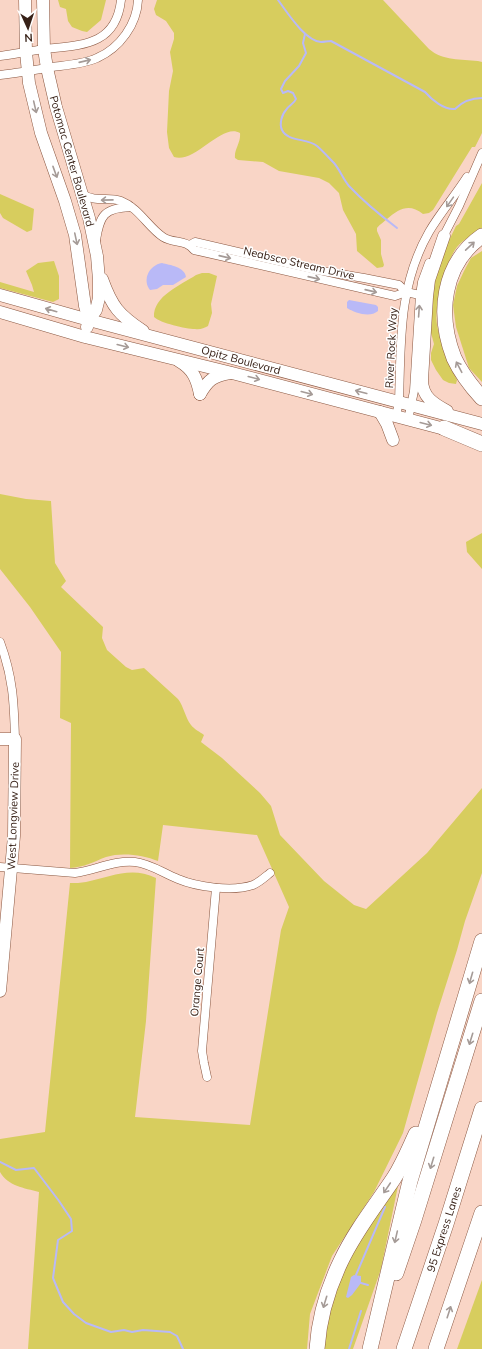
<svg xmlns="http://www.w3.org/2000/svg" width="482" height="1349" font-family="Mulish,sans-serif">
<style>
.green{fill:#d7cd5e}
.water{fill:#b9b9f7}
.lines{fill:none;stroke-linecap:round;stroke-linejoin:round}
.stream{stroke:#b9b9f7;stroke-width:2}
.street-casing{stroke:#8a5741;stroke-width:9}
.secondary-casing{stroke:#8a5741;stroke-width:13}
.highway-casing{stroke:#8a5741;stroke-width:16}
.street{stroke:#fff;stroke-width:8}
.secondary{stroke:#fff;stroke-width:12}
.highway{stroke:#fff;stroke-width:15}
.oneway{stroke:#a59b97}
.labels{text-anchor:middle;stroke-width:3;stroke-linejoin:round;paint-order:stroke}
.street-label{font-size:11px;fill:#372117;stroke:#fff}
</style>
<rect width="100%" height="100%" fill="#f9d5c6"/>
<g class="green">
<polygon points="58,0 106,0 101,20 87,32 82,31 72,27 68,21 66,9 60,7"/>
<path d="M157 0H383L429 49C443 61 461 59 478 61L482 62V133L475 147H472L433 210 429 213 423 214C409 203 399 209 387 219 384 222 380 224 377 228V231L381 240V254L384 265 383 267 377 268 357 251 356 234 343 210 339 193 329 183 319 178 279 171 263 162 238 160 235 158C234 149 241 143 240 133 222 122 195 164 174 157L169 148 167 132 169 91 173 71 170 52 174 39V33L166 21 156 15 154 9Z"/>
<path d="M482 183V229C474 235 463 239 457 247 445 263 434 306 437 325 441 344 449 363 457 380L456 384 449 383 443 380 436 370 431 360V353L434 344 431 333 433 283 438 263 456 226 459 224Z"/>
<polygon points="0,194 34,209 32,230 27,232 3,218 0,213"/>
<polygon points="482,251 482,382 469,368 456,327 453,305 457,286 464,271 471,258"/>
<polygon points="54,261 59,276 59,299 53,302 0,288 0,282 34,292 32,285 26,271 38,263"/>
<path d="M202 273H209L217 276 211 304 212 313 208 326C204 328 200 330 195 329 186 329 160 323 154 317 153 296 181 285 196 275Z"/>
<path d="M0 494 26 499 51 501 55 563 66 581 61 587 103 627 102 638 107 650 126 667 132 670 144 668 178 699C184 707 185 717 191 725 194 729 200 732 204 735L201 742 222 758 260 793 271 806 280 835 324 881 354 905 366 909 427 853 482 788V873L465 921 457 950 437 1013 403 1133 374 1192 332 1256 310 1314 307 1349H28L39 1192C24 1188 8 1186 0 1172V1139L45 1132 70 883C75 883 81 883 86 882 111 877 131 866 156 878L146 1021 135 1117 250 1125 281 930 289 907 257 835 163 825 158 861C143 855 122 852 106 857 93 862 85 867 70 868L71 723 60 718 61 652 30 607 0 569Z"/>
<polygon points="482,533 482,569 467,552 466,542"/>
<polygon points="400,1176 381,1269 353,1349 320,1349 324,1328 349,1255"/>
<polygon points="482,1280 482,1349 457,1349"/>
</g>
<g class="water">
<path d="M162 263C170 265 185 267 186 277L173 285H163L157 289 150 290C142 280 149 265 162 263Z"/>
<path d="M349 300 376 305 378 307V311C370 318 355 313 347 308V302Z"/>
<polygon points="354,1275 361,1276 361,1283 352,1295 348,1298 346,1297 351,1277"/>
</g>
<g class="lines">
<g class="stream">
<path d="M278 0C287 12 305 41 321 42 324 42 328 41 331 41L425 92C432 100 444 110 455 109 463 101 471 98 482 98"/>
<path d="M305 34 303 43 306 53 299 66 285 81 281 89 283 93 288 91 293 93 296 99C294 104 289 105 286 110 282 114 279 124 282 130 288 142 307 138 317 146 323 151 329 158 334 163 340 170 343 179 349 186 364 202 380 215 397 228"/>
<polyline points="0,1162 16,1170 34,1168 59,1201 71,1219 72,1231 58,1240 53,1278 63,1302 74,1314 86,1323 111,1332 124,1330 132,1332 143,1330 170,1332 177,1336 183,1349"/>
<polyline points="356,1275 385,1207"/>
<polyline points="361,1283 368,1285"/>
<polyline points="349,1349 361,1311"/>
</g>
<g class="street-casing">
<g id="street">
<path d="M0 56C15 54 30 51 45 49 81 45 116 46 121 0"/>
<path d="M0 75C18 73 35 70 52 67 67 65 84 64 97 58 120 48 137 24 138 0"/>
<path d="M82 194C97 203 107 196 121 201 139 208 148 227 163 237 174 244 186 239 194 250L395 296 406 292 420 295"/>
<polyline points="442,239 459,206 482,153"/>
<path d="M96 240C100 215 104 208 131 207"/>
<polyline points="190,245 195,242 316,270 364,278 399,285 406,292"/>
<path d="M396 416 399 402C401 343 398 286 429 232 440 213 455 196 467 177"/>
<polyline points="408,420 414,391 420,295 422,282 429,263"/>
<path d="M0 642C13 677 14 702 15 739"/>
<path d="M0 867 75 873C96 870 114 860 135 862 151 864 163 873 178 879 197 887 233 892 253 885 260 882 265 877 270 873"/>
<polyline points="207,1077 204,1063 202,1051 216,888"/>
</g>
</g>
<g class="secondary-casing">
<g id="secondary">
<polyline points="25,0 26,52 29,83 41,133 65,201 75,235 85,306 89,320"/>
<polyline points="43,0 44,49 47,68 56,107 89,218 97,256 99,280 99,298 96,310 89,320 87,327"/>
<path d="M444 236 429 280 427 297 422 380C422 397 434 404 447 411"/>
<path d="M102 279C112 307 119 315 143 331"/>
<polyline points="0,295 89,320 482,424"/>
<polyline points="0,312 85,337 232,373 452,431"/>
<path d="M179 361C193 369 197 379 200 394"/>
<path d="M200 394C208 380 213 376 230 373"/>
<polyline points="380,412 387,424 393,440"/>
<polyline points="0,739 15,739 14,836 0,991"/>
</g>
</g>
<g class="highway-casing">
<g id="highway">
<path d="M482 236C442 264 437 315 454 358 461 373 471 386 482 398"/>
<polyline points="444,428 482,444"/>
<polyline points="396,1273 414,1220 482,1001"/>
<path d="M317 1349C319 1318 328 1288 341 1261 355 1231 376 1205 394 1178 403 1164 409 1149 416 1134"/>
<polyline points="370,1349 410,1181 482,941"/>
<polyline points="404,1349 446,1224 482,1109"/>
<polyline points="436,1349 482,1213"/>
</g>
</g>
<use href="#street" class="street"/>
<use href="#secondary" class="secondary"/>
<use href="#highway" class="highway"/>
</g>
<defs><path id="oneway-shaft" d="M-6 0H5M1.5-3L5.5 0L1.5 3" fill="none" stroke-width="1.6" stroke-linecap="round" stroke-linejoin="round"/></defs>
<g class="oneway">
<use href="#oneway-shaft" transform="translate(85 61) rotate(-13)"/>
<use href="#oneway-shaft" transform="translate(35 107) rotate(77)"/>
<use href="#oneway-shaft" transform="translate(55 172) rotate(70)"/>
<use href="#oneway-shaft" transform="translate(107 200) rotate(179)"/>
<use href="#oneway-shaft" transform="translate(450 202) rotate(125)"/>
<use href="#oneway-shaft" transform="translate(76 239) rotate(78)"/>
<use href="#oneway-shaft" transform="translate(470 246) rotate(-43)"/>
<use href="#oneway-shaft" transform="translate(225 257) rotate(13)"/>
<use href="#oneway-shaft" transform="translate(314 278) rotate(13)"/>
<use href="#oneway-shaft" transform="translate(371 291) rotate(13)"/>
<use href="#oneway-shaft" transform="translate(51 310) rotate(-164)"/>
<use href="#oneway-shaft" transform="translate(419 311) rotate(-86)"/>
<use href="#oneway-shaft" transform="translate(123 346) rotate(14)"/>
<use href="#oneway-shaft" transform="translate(459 367) rotate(-118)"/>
<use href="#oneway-shaft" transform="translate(254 378) rotate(15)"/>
<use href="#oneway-shaft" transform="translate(361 392) rotate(-165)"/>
<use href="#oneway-shaft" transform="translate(307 393) rotate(15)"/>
<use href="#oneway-shaft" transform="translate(426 424) rotate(14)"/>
<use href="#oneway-shaft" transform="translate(471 978) rotate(106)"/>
<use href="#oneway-shaft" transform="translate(471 1039) rotate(107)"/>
<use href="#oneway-shaft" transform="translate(432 1163) rotate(107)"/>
<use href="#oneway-shaft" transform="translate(387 1188) rotate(124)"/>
<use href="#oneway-shaft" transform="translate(396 1237) rotate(103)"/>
<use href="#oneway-shaft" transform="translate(325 1302) rotate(107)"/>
<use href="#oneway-shaft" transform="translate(449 1312) rotate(-72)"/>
</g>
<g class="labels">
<g class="street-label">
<text transform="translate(72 161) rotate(74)" y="4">Potomac Center Boulevard</text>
<text transform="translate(299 263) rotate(13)" y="4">Neabsco Stream Drive</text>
<text transform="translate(391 348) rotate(-87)" y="4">River Rock Way</text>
<text transform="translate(241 360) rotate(15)" y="4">Opitz Boulevard</text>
<text transform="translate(13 816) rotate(-88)" y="4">West Longview Drive</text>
<text transform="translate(197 982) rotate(-85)" y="4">Orange Court</text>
<text transform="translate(444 1229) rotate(-72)" y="4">95 Express Lanes</text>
</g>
</g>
<g transform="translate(28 28) rotate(177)" stroke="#ffffff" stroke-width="3" paint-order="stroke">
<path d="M0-3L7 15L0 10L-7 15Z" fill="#372117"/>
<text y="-6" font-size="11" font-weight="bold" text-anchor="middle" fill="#372117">N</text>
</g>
</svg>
